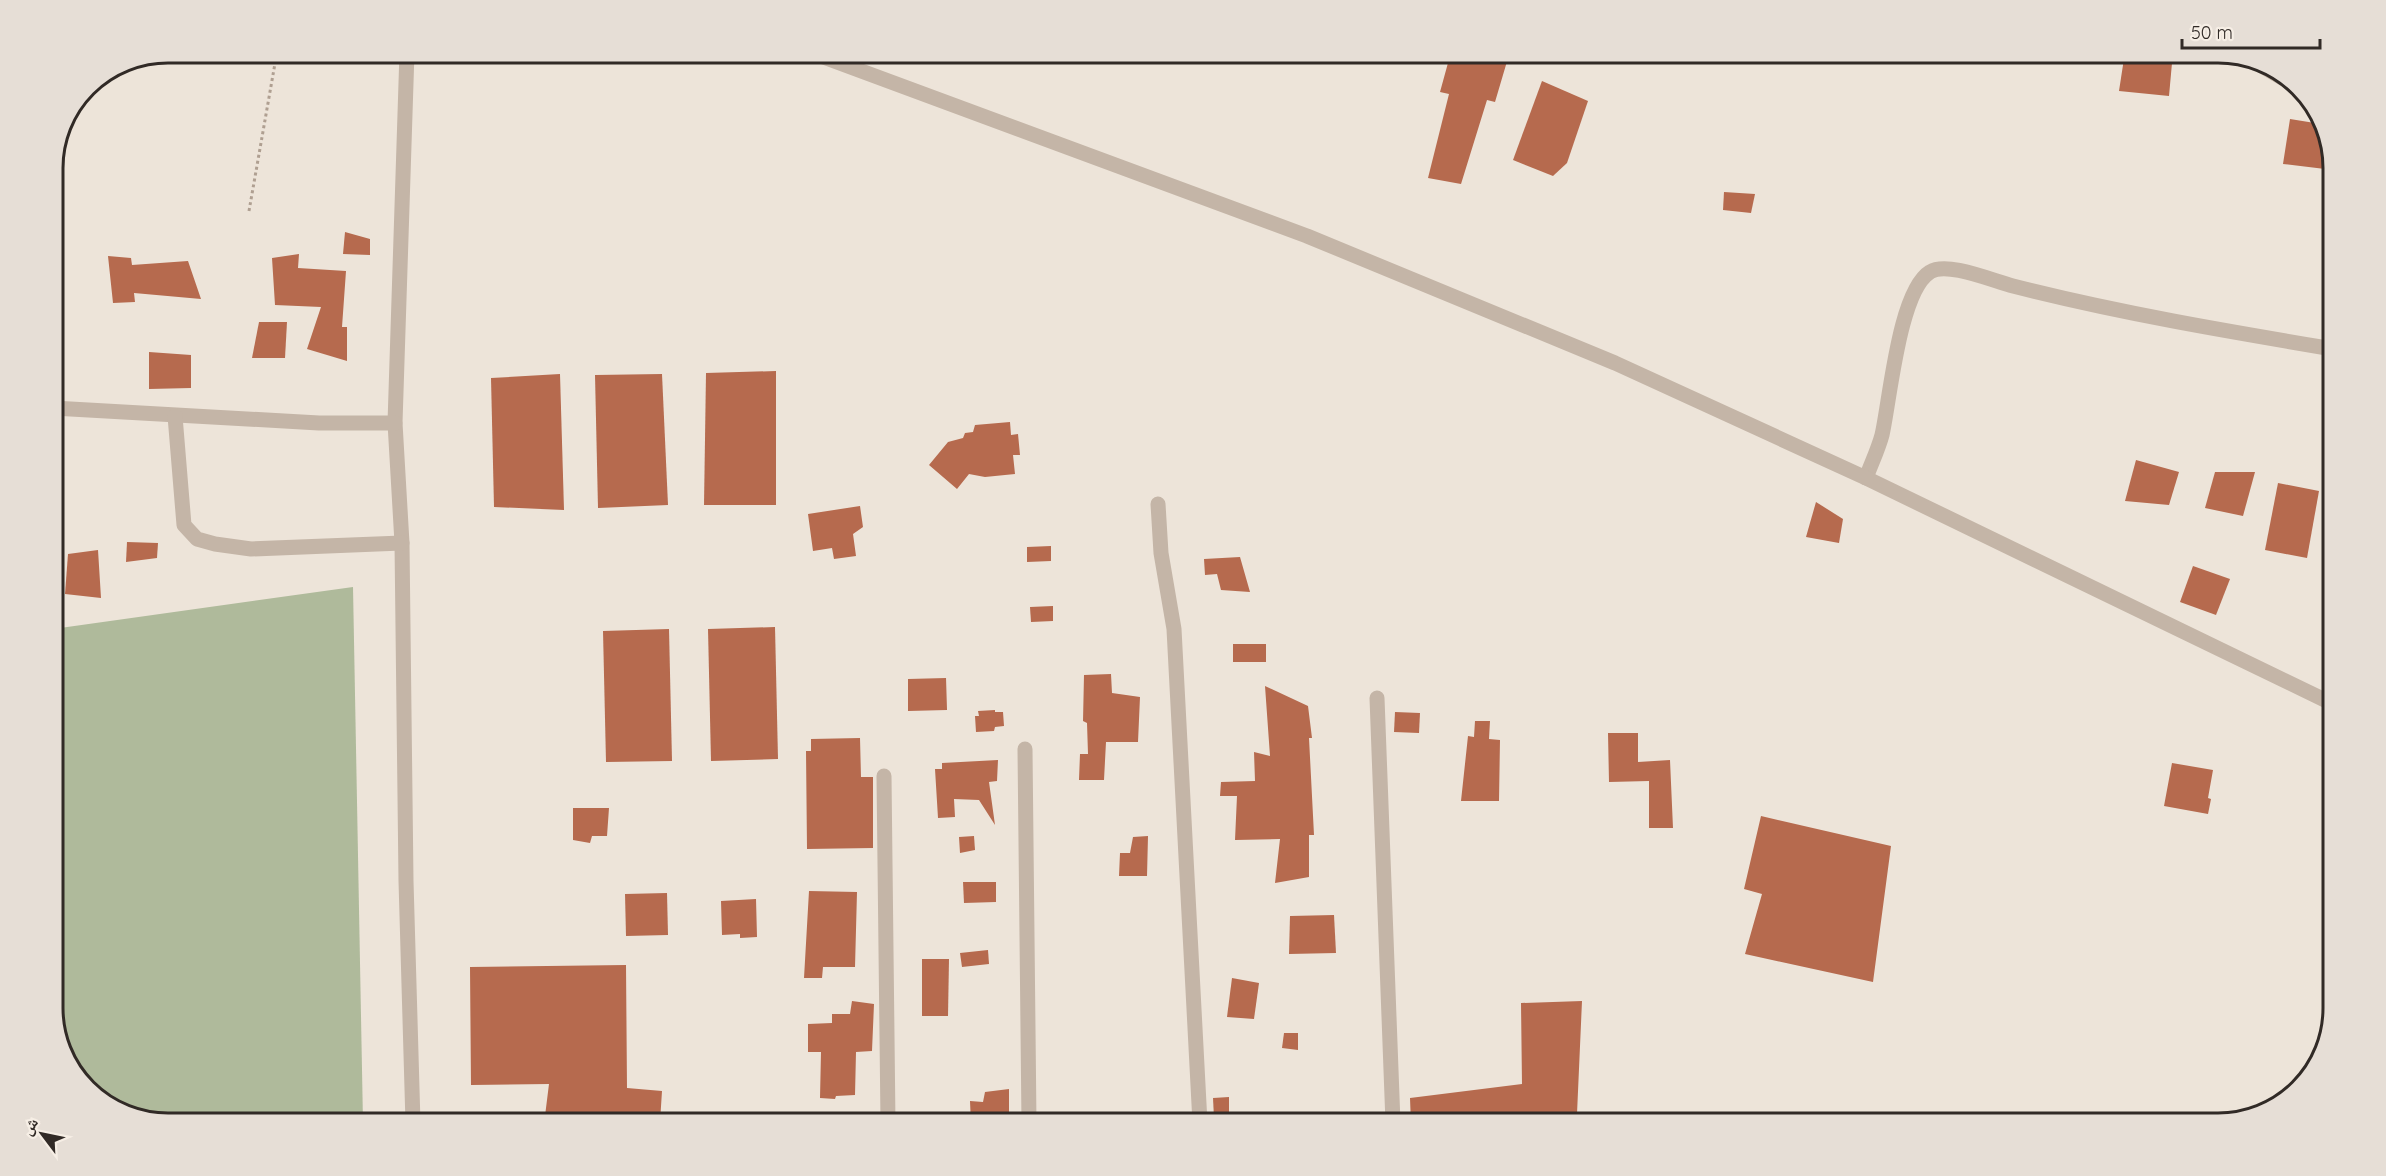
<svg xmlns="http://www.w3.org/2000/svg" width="2386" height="1176" font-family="Quicksand,'Noto Naskh Arabic',sans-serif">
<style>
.green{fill:#afba9b}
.building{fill:#b66a4e}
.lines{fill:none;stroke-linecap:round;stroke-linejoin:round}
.path{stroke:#af9f91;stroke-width:3;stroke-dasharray:3 3;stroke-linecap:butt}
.minor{stroke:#c4b5a7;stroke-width:15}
.tertiary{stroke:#c4b5a7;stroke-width:15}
.rim{fill:none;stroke:#312a26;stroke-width:3}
</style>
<rect width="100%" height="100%" fill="#ede4d9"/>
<polygon class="green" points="353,587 363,1123 168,1123 117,1112 72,1072 53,1016 53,629"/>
<g class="building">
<polygon points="1451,52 1487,52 1508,58 1495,102 1487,100 1461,184 1428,178 1449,94 1440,92"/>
<polygon points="2125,52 2173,52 2169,96 2119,91"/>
<polygon points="1542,81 1588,101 1567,163 1553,176 1513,160"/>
<polygon points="2290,119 2321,124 2329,148 2325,169 2283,164"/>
<polygon points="1724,192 1755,194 1751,213 1723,210"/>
<polygon points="345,232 370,239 370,255 343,254"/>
<polygon points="299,254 298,268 346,271 342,327 347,327 347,361 307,349 321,307 275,305 272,258"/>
<polygon points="108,256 131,258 132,265 188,261 201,299 134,293 135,302 113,303"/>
<polygon points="259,322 287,322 285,358 252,358"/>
<polygon points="149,352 191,355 191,388 149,389"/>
<polygon points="776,371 776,505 704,505 706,373"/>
<polygon points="560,374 564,510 494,507 491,378"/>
<polygon points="662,374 668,505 598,508 595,375"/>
<polygon points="1010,422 1011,435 1018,434 1020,455 1013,455 1015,474 985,477 969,474 957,489 929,465 948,442 963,438 965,433 973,432 975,425"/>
<polygon points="2136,460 2179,472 2169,505 2125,501"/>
<polygon points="2215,472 2255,472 2243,516 2205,508"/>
<polygon points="2278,483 2319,491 2307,558 2265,550"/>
<polygon points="1816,502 1843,519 1839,543 1806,537"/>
<polygon points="860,506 863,527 853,534 856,556 834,559 832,548 813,551 808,514"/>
<polygon points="127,542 158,543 157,558 126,562"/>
<polygon points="1051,546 1051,561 1027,562 1027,547"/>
<polygon points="98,550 101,598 65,594 68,554"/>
<polygon points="1240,557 1250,592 1221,590 1217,574 1205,575 1204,559"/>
<polygon points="2193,566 2230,579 2216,615 2180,602"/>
<polygon points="1053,606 1053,621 1031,622 1030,607"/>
<polygon points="775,627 778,759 711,761 708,629"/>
<polygon points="669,629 672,761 606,762 603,631"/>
<rect x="1233" y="644" width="33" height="18"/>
<polygon points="1111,674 1112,693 1140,697 1138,742 1106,742 1104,780 1079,780 1080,754 1088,754 1087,723 1083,721 1084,675"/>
<polygon points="946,678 947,710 908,711 908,679"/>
<polygon points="1265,686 1308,706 1312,738 1309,738 1314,835 1309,835 1309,877 1275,883 1280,839 1235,840 1237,796 1220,796 1221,782 1255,781 1254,752 1270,756"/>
<polygon points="995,710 995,712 1003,712 1004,726 995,727 994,731 976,732 975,716 979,716 978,711"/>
<polygon points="1395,712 1420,713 1419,733 1394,732"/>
<polygon points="1475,721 1490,721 1489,739 1500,740 1499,801 1461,801 1468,736 1474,737"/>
<polygon points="1608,733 1638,733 1638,762 1670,760 1673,828 1649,828 1649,781 1609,782"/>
<polygon points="860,738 861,777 873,777 873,848 807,849 806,751 811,751 811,739"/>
<polygon points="998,760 997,781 989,782 995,825 979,800 954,799 955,817 938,818 935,769 942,769 942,763"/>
<polygon points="2172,763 2213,770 2208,798 2211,799 2208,814 2164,806"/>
<polygon points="573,808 609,808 607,836 592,836 590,843 573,840"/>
<polygon points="1761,816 1891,846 1873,982 1745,954 1762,894 1744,889"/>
<polygon points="974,836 975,850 960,853 959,837"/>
<polygon points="1148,836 1147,876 1119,876 1120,853 1130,853 1133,837"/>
<polygon points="963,882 996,882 996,902 964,903"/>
<polygon points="809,891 857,892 855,967 823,967 822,978 804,978"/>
<polygon points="667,893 668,935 626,936 625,894"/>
<polygon points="756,899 757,937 740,938 740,934 722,935 721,901"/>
<polygon points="1334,915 1336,953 1289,954 1290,916"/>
<polygon points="988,950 989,964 962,967 960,953"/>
<polygon points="922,959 949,959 948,1016 922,1016"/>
<polygon points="626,965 627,1088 662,1091 660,1122 640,1121 640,1114 600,1112 599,1124 544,1124 549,1084 471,1085 470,967"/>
<polygon points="1232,978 1259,983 1254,1019 1227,1017"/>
<polygon points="852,1001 874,1004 872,1051 856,1052 855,1095 836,1096 835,1099 820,1098 821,1052 808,1052 808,1024 832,1023 832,1014 850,1014"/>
<polygon points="1582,1001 1577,1114 1504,1118 1504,1124 1411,1124 1410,1098 1522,1084 1521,1003"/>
<polygon points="1284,1033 1298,1033 1298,1050 1282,1048"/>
<polygon points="1009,1089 1009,1124 971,1124 970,1101 983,1102 985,1092"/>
<polygon points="1229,1097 1229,1118 1214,1118 1213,1098"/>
</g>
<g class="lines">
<polyline class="path" points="249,211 277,52"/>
<g class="minor">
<polyline points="407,52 395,423 402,543 406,881 413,1123"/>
<polyline points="2252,60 2289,82"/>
<polyline points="53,408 319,423 395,423"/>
<polyline points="175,416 184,525 197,539 215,544 251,549 402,543"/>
<path d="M1866 478C1871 464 1878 450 1882 435 1890 400 1899 291 1930 272 1947 261 1993 281 2013 286 2119 313 2226 331 2333 349"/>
<polyline points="1158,504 1161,553 1174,629 1200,1123"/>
<polyline points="1377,698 1393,1123"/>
<polyline points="1025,749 1029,1123"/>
<polyline points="884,776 888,1123"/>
</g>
<polyline class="tertiary" points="810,52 1307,236 1615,363 1866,478 2333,704"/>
</g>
<path d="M0 0H2386V1176H0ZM168 63H2218A105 105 0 0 1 2323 168V1008A105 105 0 0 1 2218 1113H168A105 105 0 0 1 63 1008V168A105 105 0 0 1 168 63Z" fill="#e6ded6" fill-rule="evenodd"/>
<path class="rim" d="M168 63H2218A105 105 0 0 1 2323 168V1008A105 105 0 0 1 2218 1113H168A105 105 0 0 1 63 1008V168A105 105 0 0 1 168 63Z"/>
<g transform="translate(42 1134) rotate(302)" stroke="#f6eee5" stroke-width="4.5" paint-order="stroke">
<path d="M0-4.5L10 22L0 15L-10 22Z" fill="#312a26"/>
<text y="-9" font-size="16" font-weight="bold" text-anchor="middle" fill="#312a26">ش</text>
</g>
<path d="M2182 39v9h138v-9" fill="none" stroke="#312a26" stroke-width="3"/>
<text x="2191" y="39" font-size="18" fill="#312a26" stroke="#f6eee5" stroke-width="4.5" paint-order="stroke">50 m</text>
</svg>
